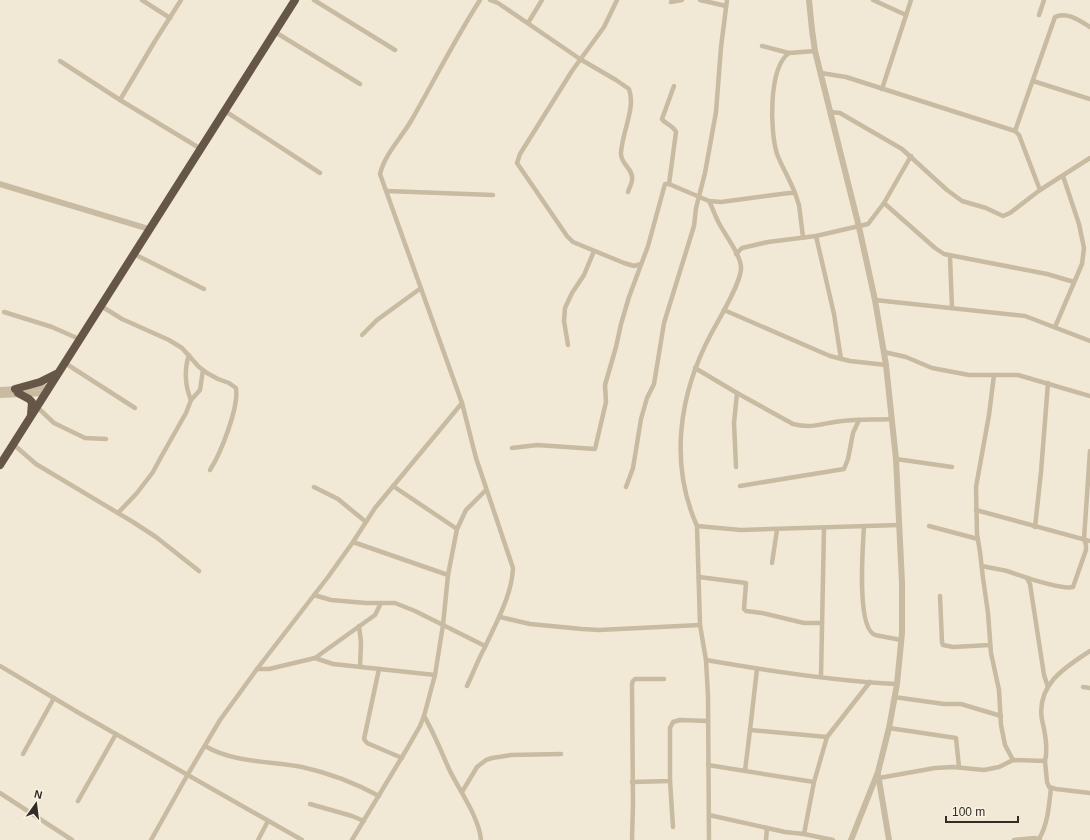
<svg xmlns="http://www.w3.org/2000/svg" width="1090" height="840" font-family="Arial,sans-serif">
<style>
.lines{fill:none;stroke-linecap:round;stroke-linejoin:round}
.minor{stroke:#c9baa2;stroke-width:4.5}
.tertiary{stroke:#c9baa2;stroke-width:6}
.trunk{stroke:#665648;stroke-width:8}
</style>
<rect width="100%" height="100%" fill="#f1e9d6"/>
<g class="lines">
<g class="minor">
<polyline points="142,0 170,18"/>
<polyline points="314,0 395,50"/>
<path d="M490 0 498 3 580 59 616 80 629 89C636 108 622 132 621 153 620 164 634 169 632 180 632 184 629 188 628 192"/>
<polyline points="617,0 604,27 572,71 520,154 517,163 567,236 573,242 624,263 634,266 641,264"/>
<polyline points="700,0 726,6"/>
<polyline points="873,0 906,15"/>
<polyline points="671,2 682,0"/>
<polyline points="1039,15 1044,0"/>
<polyline points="528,23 542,0"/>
<polyline points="275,32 360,84"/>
<polyline points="762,46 789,53"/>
<polyline points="60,61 120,100 201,149"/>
<polyline points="821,73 846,77 1015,131 1019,135 1040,190"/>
<polyline points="1033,81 1090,99"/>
<polyline points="882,89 911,0"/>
<polyline points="120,100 155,41 181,0"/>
<polyline points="225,111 320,173"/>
<polyline points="830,112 840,113 902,149 947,190 962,201 986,208 1003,216 1010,213 1040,190 1090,158"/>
<path d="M1015 131 1055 17C1067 11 1080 21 1090 27"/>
<path d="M669 184 676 132C673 125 665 124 662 119L674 86"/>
<polyline points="387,191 493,195"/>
<path d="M795 193C790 180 782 167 777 154 770 132 768 68 789 53L815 51"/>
<path d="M709 201C713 209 716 218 720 225 726 236 742 257 741 269 740 285 719 319 711 334 679 394 669 463 697 526L741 530 899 525"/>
<polyline points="884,203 935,248 944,254 1047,274 1074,282"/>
<polyline points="816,236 834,314 841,359"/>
<polyline points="134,254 204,289"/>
<polyline points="736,254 742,248 768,242 816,236 868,224 884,203 911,156"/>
<polyline points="950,257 952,308"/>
<polyline points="875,300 1025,316 1090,341"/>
<path d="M101 306 122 319 169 340 182 348 199 367 207 373 218 379 229 383 236 388C239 407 221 453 210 470"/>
<polyline points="724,310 830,356 850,361 886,365"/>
<polyline points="4,312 52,327 79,339"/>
<polyline points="1055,327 1082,264 1084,248 1079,224 1063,176"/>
<polyline points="362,335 377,320 421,288"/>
<polyline points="568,345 564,321 565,308 572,293 584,275 594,251"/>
<polyline points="884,352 906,357 932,368 969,375 1018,375 1090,396"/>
<path d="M189 355C184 369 185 386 191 400"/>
<polyline points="65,363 135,408"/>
<polyline points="695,368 737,393 734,423 736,467"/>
<polyline points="994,375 989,415 976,487 977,534 980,552 983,578 988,613 991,653 999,690 1001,725 1005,745 1013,760"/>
<path d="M737 393 793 424C814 429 822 423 842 421 858 419 875 420 892 419"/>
<polyline points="37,407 54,423 85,438 106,439"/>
<polyline points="13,444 36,464 133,522 156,537 199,571"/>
<polyline points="512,448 537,445 595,449 606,402 605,385 616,347 621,324 629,297 648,246 665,184 669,184 709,201 721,202 789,193 795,193 799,205 803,237"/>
<polyline points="896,459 952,467"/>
<polyline points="393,486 457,529"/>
<polyline points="740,486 844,469 848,459 853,433 859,420"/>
<polyline points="314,487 338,499 366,522"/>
<polyline points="626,487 633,468 641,419 647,398 654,384 664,323 694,226 696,208 705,173 716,112 721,47 727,0"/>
<polyline points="976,510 1090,541"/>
<polyline points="118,513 137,493 153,472 161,457 186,413 191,400 200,390 203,370"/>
<polyline points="697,526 700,625 706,660 708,696 709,840"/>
<path d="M864 526C863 545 856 628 875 635L901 640"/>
<polyline points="929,526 978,539"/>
<polyline points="1035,527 1041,472 1048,383"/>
<polyline points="353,542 448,575"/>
<polyline points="772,563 777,530"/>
<path d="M982 566C990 568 999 569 1007 571 1021 576 1060 590 1073 587L1086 550V545L1084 539 1090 451"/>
<polyline points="699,577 746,583 744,609 746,611 762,613 804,623 821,623"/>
<polyline points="1027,578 1030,584 1044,675 1048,687"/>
<polyline points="314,595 331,600 366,603 395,603 415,611 485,646"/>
<polyline points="940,596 942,642 943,645 953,647 990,645"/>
<polyline points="500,617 530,624 582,629 599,630 700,625"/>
<polyline points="359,626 361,642 360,667"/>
<polyline points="315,658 333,664 435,675"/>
<path d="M706 660C769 671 833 681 897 684"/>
<polyline points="0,666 79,713 302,840"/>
<polyline points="257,669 269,669 315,658 375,615 381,603"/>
<polyline points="379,669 364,739 367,743 402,758"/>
<polyline points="757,669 750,730 827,737"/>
<polyline points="821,677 824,528"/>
<path d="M467 686C473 673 478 660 485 647 496 623 512 595 513 568L476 458 462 403 380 174C385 154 401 138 411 121 434 81 455 39 480 0"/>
<polyline points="1083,687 1090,688"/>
<polyline points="894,697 944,704 961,704 1001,716"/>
<path d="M424 716C434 733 441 751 449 769 459 790 479 817 481 840"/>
<polyline points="889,728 956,738 959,767"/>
<path d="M205 746C234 763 270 761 302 767 329 773 355 783 379 796"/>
<polyline points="23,754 54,698"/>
<polyline points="1045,761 1047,782 1049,787 1056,789 1090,793"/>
<polyline points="708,765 814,782"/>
<polyline points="745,771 750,730"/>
<path d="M879 778 935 768 953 767 984 770 999 767 1013 760 1045 761C1048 749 1045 732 1042 720 1036 685 1065 667 1090 651"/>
<polyline points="670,781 673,827"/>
<polyline points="632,782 670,781 670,728 673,722 680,720 708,721"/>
<polyline points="462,792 477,767 486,760 492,758 511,755 561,754"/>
<polyline points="0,793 72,840"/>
<polyline points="78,801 116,734"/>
<polyline points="310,804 352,816 364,821"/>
<polyline points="709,815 785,832 804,834 814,782 827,737 870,682"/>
<polyline points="804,834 833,840"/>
<path d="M1039 839C1048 824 1049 805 1051 788"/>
<polyline points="151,840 188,774 220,720 257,669 328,577 353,542 375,508 462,403"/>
<polyline points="258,840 268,821"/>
<polyline points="352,840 408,747 420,726 424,716 435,675 443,625 448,575 457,529 466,510 486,490"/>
<polyline points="632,840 633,804 632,684 633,681 635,679 664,679"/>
<polyline points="766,840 767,828"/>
<polyline points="1014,840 1035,838 1040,840"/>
</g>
<g class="tertiary">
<polyline points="809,0 812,30 815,51 859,227 875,300 886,365 896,459 902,583 902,633 897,684 889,728 878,772 851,840"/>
<polyline points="0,184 149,229"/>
<polyline points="27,388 49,387"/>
<polyline points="0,390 18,389"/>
<polyline points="0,395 46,393"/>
<polyline points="878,774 889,840"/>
</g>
<g class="trunk">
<polyline points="15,389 40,382 56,374"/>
<polyline points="18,393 29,399 32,402 31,415"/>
<polyline points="0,465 295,0"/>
</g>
</g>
<g transform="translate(36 804) rotate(14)" stroke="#f9f2e2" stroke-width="3" paint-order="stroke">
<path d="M0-3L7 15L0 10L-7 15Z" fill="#332c25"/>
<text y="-6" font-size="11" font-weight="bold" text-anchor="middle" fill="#332c25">N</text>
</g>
<path d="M946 816v6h72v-6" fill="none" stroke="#332c25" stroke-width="2"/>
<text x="952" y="816" font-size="12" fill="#332c25" stroke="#f9f2e2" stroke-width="3" paint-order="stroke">100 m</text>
</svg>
